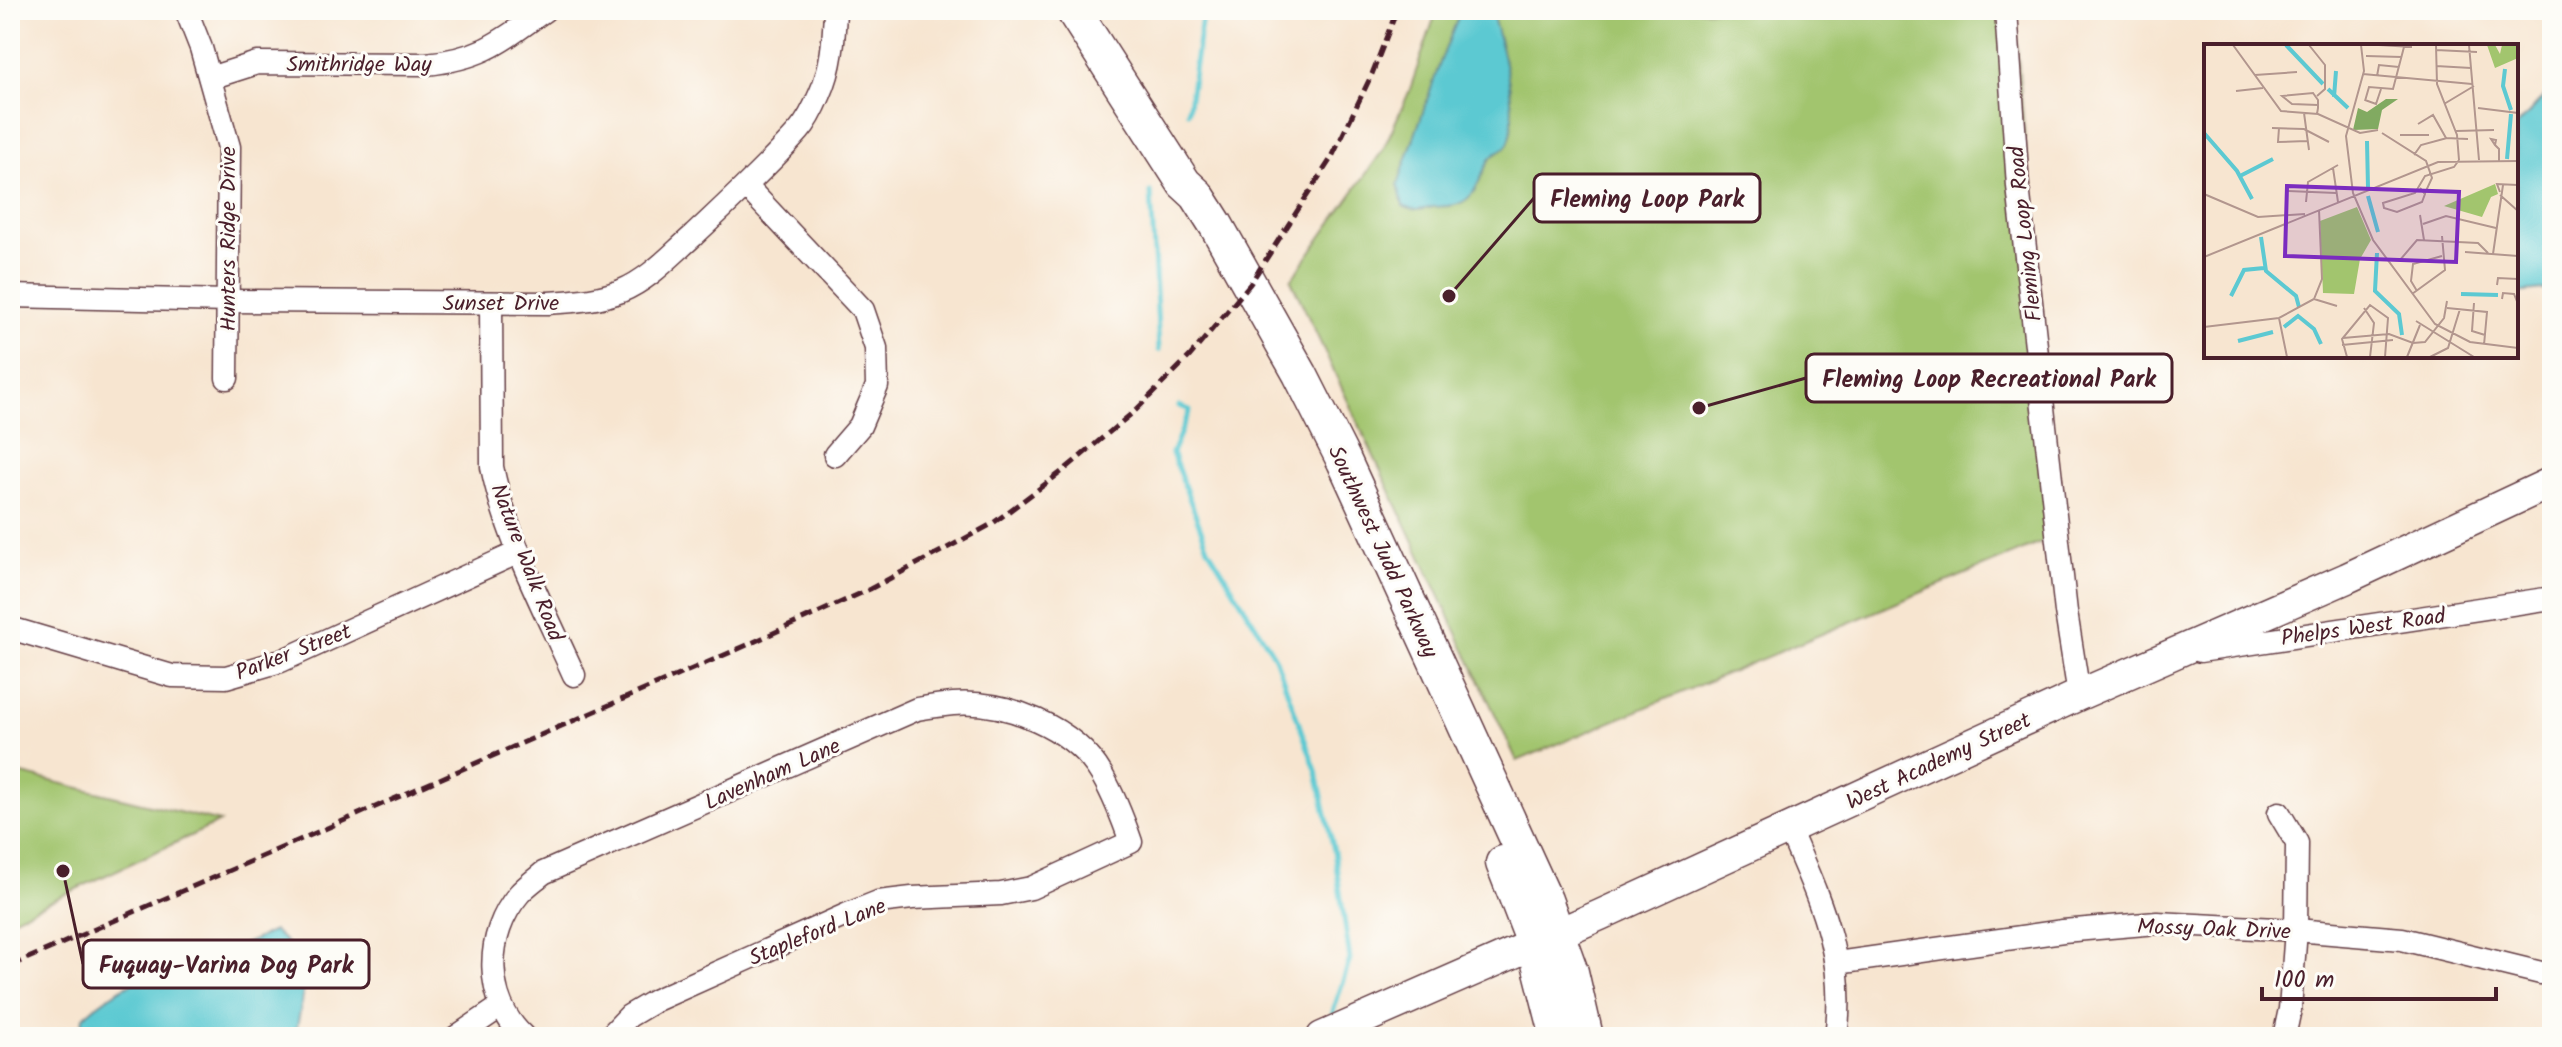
<svg xmlns="http://www.w3.org/2000/svg" width="2562" height="1047" font-family="Kalam,sans-serif">
<style>
.green{fill:#a2c56e;stroke:#76724c;stroke-width:2}
.water{fill:#5cc9d2;stroke:#53747e;stroke-width:2}
.lines{fill:none;stroke-linecap:round;stroke-linejoin:round}
.stream{stroke:#5cc9d2;stroke-width:5}
.minor-casing{stroke:#643d44;stroke-width:25}
.major-casing{stroke:#643d44;stroke-width:33}
.highway-casing{stroke:#643d44;stroke-width:37}
.minor{stroke:#fff;stroke-width:22}
.major{stroke:#fff;stroke-width:30}
.highway{stroke:#fff;stroke-width:34}
.rail{stroke:#4a1f2b;stroke-width:5;stroke-dasharray:12 6;stroke-linecap:butt}
.labels{text-anchor:middle;stroke-width:6;stroke-linejoin:round;paint-order:stroke}
.street-label{font-size:22px;fill:#4a1f2b;stroke:#fdfcf7}
.inset-river{fill:none;stroke:#5cc9d2;stroke-width:4}
.inset-road{fill:none;stroke:#b2968e;stroke-width:2}
.view{fill:#7b2cbf;fill-opacity:0.15;stroke:#7b2cbf;stroke-width:4}
.inset-edge{fill:none;stroke:#4a1f2b;stroke-width:4}
.leader{fill:none;stroke:#4a1f2b;stroke-width:3}
.callout-dot{fill:#4a1f2b;stroke:#fdfcf7;stroke-width:3}
.callout{fill:#fdfcf7;stroke:#4a1f2b;stroke-width:3}
.callout-label{font-size:24px;text-anchor:middle;font-weight:bold;fill:#4a1f2b}
</style>
<rect width="100%" height="100%" fill="#fdfcf7"/>
<filter id="ink" filterUnits="userSpaceOnUse"><feTurbulence type="fractalNoise" baseFrequency=".0125" numOctaves="2"/><feDisplacementMap in="SourceGraphic" scale="16" xChannelSelector="R" yChannelSelector="G"/><feConvolveMatrix kernelMatrix="1 2 1 2 8 2 1 2 1" color-interpolation-filters="sRGB"/></filter>
<filter id="wash" filterUnits="userSpaceOnUse"><feTurbulence type="fractalNoise" baseFrequency=".006" numOctaves="4" result="noise"/><feDisplacementMap in="SourceGraphic" scale="32" xChannelSelector="R" yChannelSelector="G"/><feGaussianBlur stdDeviation="1.8" result="paint"/><feColorMatrix in="noise" values="0 0 0 0 0 0 0 0 0 0 0 0 0 0 0 0 0 1.4 0 .05"/><feComposite in="paint" operator="in"/></filter>
<g filter="url(#wash)">
<rect width="100%" height="100%" fill="#f7e5d0"/>
<g class="green">
<polygon points="1437,10 2014,10 2057,536 1517,761 1291,280 1383,150 1409,92"/>
<polygon points="10,771 220,822 10,920"/>
</g>
<g class="water">
<path d="M1461 10H1491C1501 46 1518 101 1510 139 1507 151 1495 151 1489 160 1480 175 1477 198 1458 204 1450 207 1441 206 1433 207 1421 210 1415 212 1403 206L1398 184 1441 60Z"/>
<polygon points="2552,88 2552,289 2516,293 2516,127"/>
<path d="M274 931C281 938 291 946 297 954 311 976 299 1013 295 1037H85L82 1027 83 1017C128 974 178 967 234 948 248 943 261 936 274 931Z"/>
</g>
<g class="lines">
<g class="stream">
<polyline points="1188,112 1203,10"/>
<polyline points="1151,192 1159,350"/>
<polyline points="1179,406 1190,410 1172,453 1208,548 1275,657 1317,773 1334,851 1350,959 1333,1012"/>
</g>
</g>
</g>
<g filter="url(#ink)">
<g class="lines">
<g class="minor-casing">
<g id="minor">
<polyline points="186,10 201,48 229,147 227,378"/>
<polyline points="2006,10 2018,186 2066,612 2079,695"/>
<path d="M210 78 257 63 426 64C483 58 500 42 545 10"/>
<polyline points="746,186 863,310 876,348 877,386 860,426 835,455"/>
<path d="M10 296 228 301 549 303C574 301 598 300 621 291 650 279 671 255 694 235 730 201 766 168 799 131 807 122 815 106 820 94 832 68 834 38 835 10"/>
<path d="M491 303 492 467C507 540 544 608 574 675"/>
<polyline points="10,628 172,676 226,677 281,661 519,552"/>
<polyline points="2200,651 2552,598"/>
<polyline points="2279,813 2297,843 2296,930 2290,1009 2284,1037"/>
<path d="M1789 829C1820 902 1847 955 1836 1037"/>
<polyline points="1837,963 2063,931 2157,923 2296,930 2402,939 2541,973"/>
<polyline points="456,1037 500,1007"/>
<path d="M524 1037C484 1000 484 935 519 894 526 886 535 880 543 873L917 709C929 707 941 705 953 704 1006 700 1074 727 1102 775 1114 796 1123 819 1131 842L1031 888 1001 894 912 898 878 902 848 914 656 1000 629 1016 609 1037"/>
</g>
</g>
<g class="major-casing">
<polyline id="major" points="1322,1037 1600,915 2079,695 2347,578 2552,482"/>
</g>
<g class="highway-casing">
<g id="highway">
<polyline points="1073,10 1184,183 1197,195 1216,225 1300,374 1344,461 1545,900 1571,972 1586,1037"/>
<polyline points="1503,863 1534,943 1558,1037"/>
</g>
</g>
<use href="#minor" class="minor"/>
<use href="#major" class="major"/>
<use href="#highway" class="highway"/>
<polyline class="rail" points="10,966 745,646 870,589 992,524 1064,470 1136,410 1190,356 1250,284 1332,157 1372,74 1397,10"/>
</g>
</g>
<g class="labels">
<g class="street-label">
<text x="359" y="71">Smithridge Way</text>
<text transform="translate(2024 234) rotate(-96)" y="8">Fleming Loop Road</text>
<text transform="translate(227 239) rotate(-90)" y="8">Hunters Ridge Drive</text>
<text x="501" y="310">Sunset Drive</text>
<text transform="translate(1384 551) rotate(65)" y="8">Southwest Judd Parkway</text>
<text transform="translate(528 562) rotate(69)" y="8">Nature Walk Road</text>
<text transform="translate(2363 626) rotate(-8)" y="8">Phelps West Road</text>
<text transform="translate(293 651) rotate(-21)" y="8">Parker Street</text>
<text transform="translate(1938 760) rotate(-25)" y="8">West Academy Street</text>
<text transform="translate(772 773) rotate(-24)" y="8">Lavenham Lane</text>
<text transform="translate(2214 928) rotate(2)" y="8">Mossy Oak Drive</text>
<text transform="translate(817 931) rotate(-22)" y="8">Stapleford Lane</text>
</g>
</g>
<g transform="translate(2204 44)">
<rect width="314" height="314" fill="#f7e5d0"/>
<path d="M283 1H291L296 10 298 1H314V14L291 24ZM291 140 294 150 287 153 278 173 240 162ZM153 163 167 196 156 215 150 250 119 249 116 177Z" fill="#a2c56e"/>
<path d="M182 55H194L178 66 174 85 149 86 154 64 163 68Z" fill="#81aa61"/>
<path class="inset-river" d="M82 1 119 40M301 25 299 42 307 66M124 45 144 64M130 53 132 27M0 89 33 127 48 155M163 97 164 144M303 115 307 70M36 132 69 115M164 152 174 188M57 193 62 227 92 252 95 263M173 209 171 247 195 270 198 291M257 250 294 251M27 252 40 226 60 224M80 283 94 272 110 285 117 300M34 297 69 288"/>
<path class="inset-road" d="M29 1 77 67 114 70 156 89 174 86M105 1 121 21V45L113 52M157 1 160 27 142 92 149 149 169 196 231 280 266 298 314 304M175 1 208 3M232 1 233 40 253 91 255 116M265 1 275 116M232 6 273 8M162 12 198 13M232 22 267 24M159 30 268 40M51 31 93 28M173 32 175 21 195 23M32 47 59 44M161 56 172 60 177 45M161 57 165 43 189 45 200 3M240 60 270 42M274 64 314 69M100 69 105 106M113 70 114 64V56L109 49 78 52 88 60 114 61M214 80 229 71 242 94 264 95M68 84 100 85 125 98M75 84 74 98 103 97M252 87 290 86M178 89 222 117 228 134 221 149M196 91H225M291 101 292 96 287 95 291 101 295 105V117M210 111 217 101 243 94M129 124 134 158M216 144 221 150 218 158 193 168 180 164 179 159 211 149 221 132 250 123 255 116M84 147 132 149M296 148 293 140 314 141M0 150 54 173 101 170M296 151 314 167M102 158 104 138 134 121M216 171 220 196M219 180 242 172 292 184M261 208 314 212M289 210 299 141M0 213 234 118 314 117M196 216 213 196 274 199 284 209M293 241 294 234 314 235M213 247 207 237 209 220 238 212M208 250 241 226 238 192M110 255 133 262M298 255 299 249 310 250 314 260M270 259 268 287 281 291M160 264 170 279 166 313M243 264 283 268 280 301M75 274 83 313M212 277 270 313M0 283 75 274 110 255 118 235 115 166M139 294 185 290 209 299 221 298 240 274 243 257M138 301 189 296M143 313 138 295 166 261 184 274 181 313M203 313 216 281M226 313 244 304 256 265"/>
<path class="view" d="M83 142 255 148 252 218 81 212Z"/>
<rect width="314" height="314" class="inset-edge"/>
</g>
<path class="leader" d="M1449 296L1534 198M1699 408L1806 378M63 871L83 964"/>
<g class="callout-dot">
<circle cx="1449" cy="296" r="8"/>
<circle cx="1699" cy="408" r="8"/>
<circle cx="63" cy="871" r="8"/>
</g>
<g class="callout">
<rect x="1534" y="174" width="226" height="48" rx="8"/>
<rect x="1806" y="354" width="366" height="48" rx="8"/>
<rect x="83" y="940" width="286" height="48" rx="8"/>
</g>
<g class="callout-label">
<text x="1647" y="207">Fleming Loop Park</text>
<text x="1989" y="387">Fleming Loop Recreational Park</text>
<text x="226" y="973">Fuquay-Varina Dog Park</text>
</g>
<rect width="2562" height="1047" fill="none" stroke="#fdfcf7" stroke-width="40"/>
<path d="M2262 987v12h234v-12" fill="none" stroke="#4a1f2b" stroke-width="4"/>
<text x="2274" y="987" font-size="24" fill="#4a1f2b" stroke="#fdfcf7" stroke-width="6" paint-order="stroke">100 m</text>
</svg>
